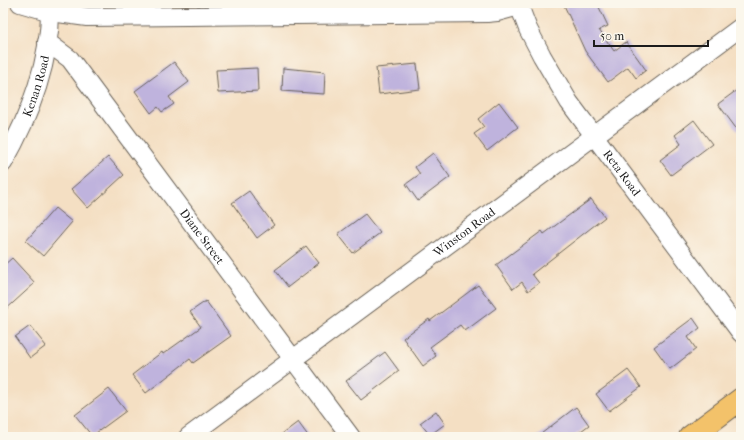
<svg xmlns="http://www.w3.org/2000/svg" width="744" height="440" font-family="'IM FELL French Canon',serif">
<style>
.building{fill:#bfb3dd}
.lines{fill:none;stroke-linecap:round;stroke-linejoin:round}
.minor-casing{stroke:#686056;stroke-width:20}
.highway-casing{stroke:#686056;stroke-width:24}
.minor{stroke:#fff;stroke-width:18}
.highway{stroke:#f3c26a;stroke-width:22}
.labels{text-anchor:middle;stroke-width:3;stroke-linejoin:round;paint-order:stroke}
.street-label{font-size:12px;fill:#1c1c1c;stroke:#fbf7ec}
</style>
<rect width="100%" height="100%" fill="#fbf7ec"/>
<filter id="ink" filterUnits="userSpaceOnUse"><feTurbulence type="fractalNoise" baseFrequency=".025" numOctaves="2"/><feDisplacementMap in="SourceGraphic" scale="8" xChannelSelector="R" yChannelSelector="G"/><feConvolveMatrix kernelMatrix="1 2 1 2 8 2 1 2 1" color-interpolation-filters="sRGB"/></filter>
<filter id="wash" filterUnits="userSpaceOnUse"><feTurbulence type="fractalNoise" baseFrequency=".012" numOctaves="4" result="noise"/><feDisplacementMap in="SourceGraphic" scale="16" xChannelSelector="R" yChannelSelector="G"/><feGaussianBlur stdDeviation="0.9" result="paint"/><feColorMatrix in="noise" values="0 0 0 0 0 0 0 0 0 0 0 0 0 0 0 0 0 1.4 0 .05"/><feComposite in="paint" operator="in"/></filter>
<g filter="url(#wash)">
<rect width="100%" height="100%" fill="#f4dfc3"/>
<g id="blocks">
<g class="building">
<polygon points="563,3 597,3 608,26 599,30 614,51 626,42 646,70 636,78 628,67 608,82 585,51"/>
<polygon points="174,62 189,82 169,97 174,104 162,112 158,107 151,113 135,91"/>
<polygon points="417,64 420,89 379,94 376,68"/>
<polygon points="257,68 258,91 218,93 216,70"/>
<polygon points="283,68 325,72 324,94 282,91"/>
<polygon points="741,87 741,135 718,104"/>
<polygon points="499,102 518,127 487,151 474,134 484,127 478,119"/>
<polygon points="694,120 712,144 671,175 660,160 681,144 675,135"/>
<polygon points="433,153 450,177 418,201 406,184 420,174 415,167"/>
<polygon points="108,157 124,175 88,208 71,189"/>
<polygon points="249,191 274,225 257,238 232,203"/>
<polygon points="591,199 605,217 532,274 539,283 528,291 522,282 513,289 496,265 542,231 544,234"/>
<polygon points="55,208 72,222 43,256 26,241"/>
<polygon points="365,214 380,233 353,253 338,234"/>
<polygon points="306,246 319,263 288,287 275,270"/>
<polygon points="12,258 35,283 3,312 3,266"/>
<polygon points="478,285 496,308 465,331 460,325 430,347 436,356 423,366 403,338 429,319 430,321"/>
<polygon points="206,301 231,336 193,363 190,359 146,393 132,375 162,352 163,354 201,327 190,312"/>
<polygon points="693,318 700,328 688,337 696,349 670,369 654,347"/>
<polygon points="30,326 46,346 30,358 15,337"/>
<polygon points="385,352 399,371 361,400 346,381"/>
<polygon points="628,370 641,387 609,411 596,394"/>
<polygon points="109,389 126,411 92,436 75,415"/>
<polygon points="576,407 589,425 573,437 537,437"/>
<polygon points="436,411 445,424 430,435 420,423"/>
<polygon points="298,422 309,437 278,437"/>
</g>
</g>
</g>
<g filter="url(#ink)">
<use href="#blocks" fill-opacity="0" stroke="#686056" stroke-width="1"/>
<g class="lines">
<g class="minor-casing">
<g id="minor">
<polyline points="20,3 51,12 87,17 487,13 497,12 519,6"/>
<path id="s1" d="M518 3 528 29 542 56 569 102 741 333"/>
<path id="s2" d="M47 42 70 59 351 437"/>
<path id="s3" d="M3 163C30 116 52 58 50 3"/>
<path id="s4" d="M188 437 741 27"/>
</g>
</g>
<g class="highway-casing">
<polyline id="highway" points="690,437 741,399"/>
</g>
<use href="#minor" class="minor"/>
<use href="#highway" class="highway"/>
</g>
</g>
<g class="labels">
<g class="street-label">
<text dy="4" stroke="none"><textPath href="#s3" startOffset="84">Kenan Road</textPath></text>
<text dy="4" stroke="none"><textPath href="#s1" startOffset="200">Reta Road</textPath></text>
<text dy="4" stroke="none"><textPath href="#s4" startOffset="344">Winston Road</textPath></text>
<text dy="4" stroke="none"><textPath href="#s2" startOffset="250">Diane Street</textPath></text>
</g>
</g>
<rect width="744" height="440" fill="none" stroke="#fbf7ec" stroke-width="16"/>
<path d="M594 40v6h114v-6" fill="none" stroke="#1c1c1c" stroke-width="2"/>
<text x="600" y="40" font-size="12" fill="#1c1c1c" stroke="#fbf7ec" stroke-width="3" paint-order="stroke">50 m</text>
</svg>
